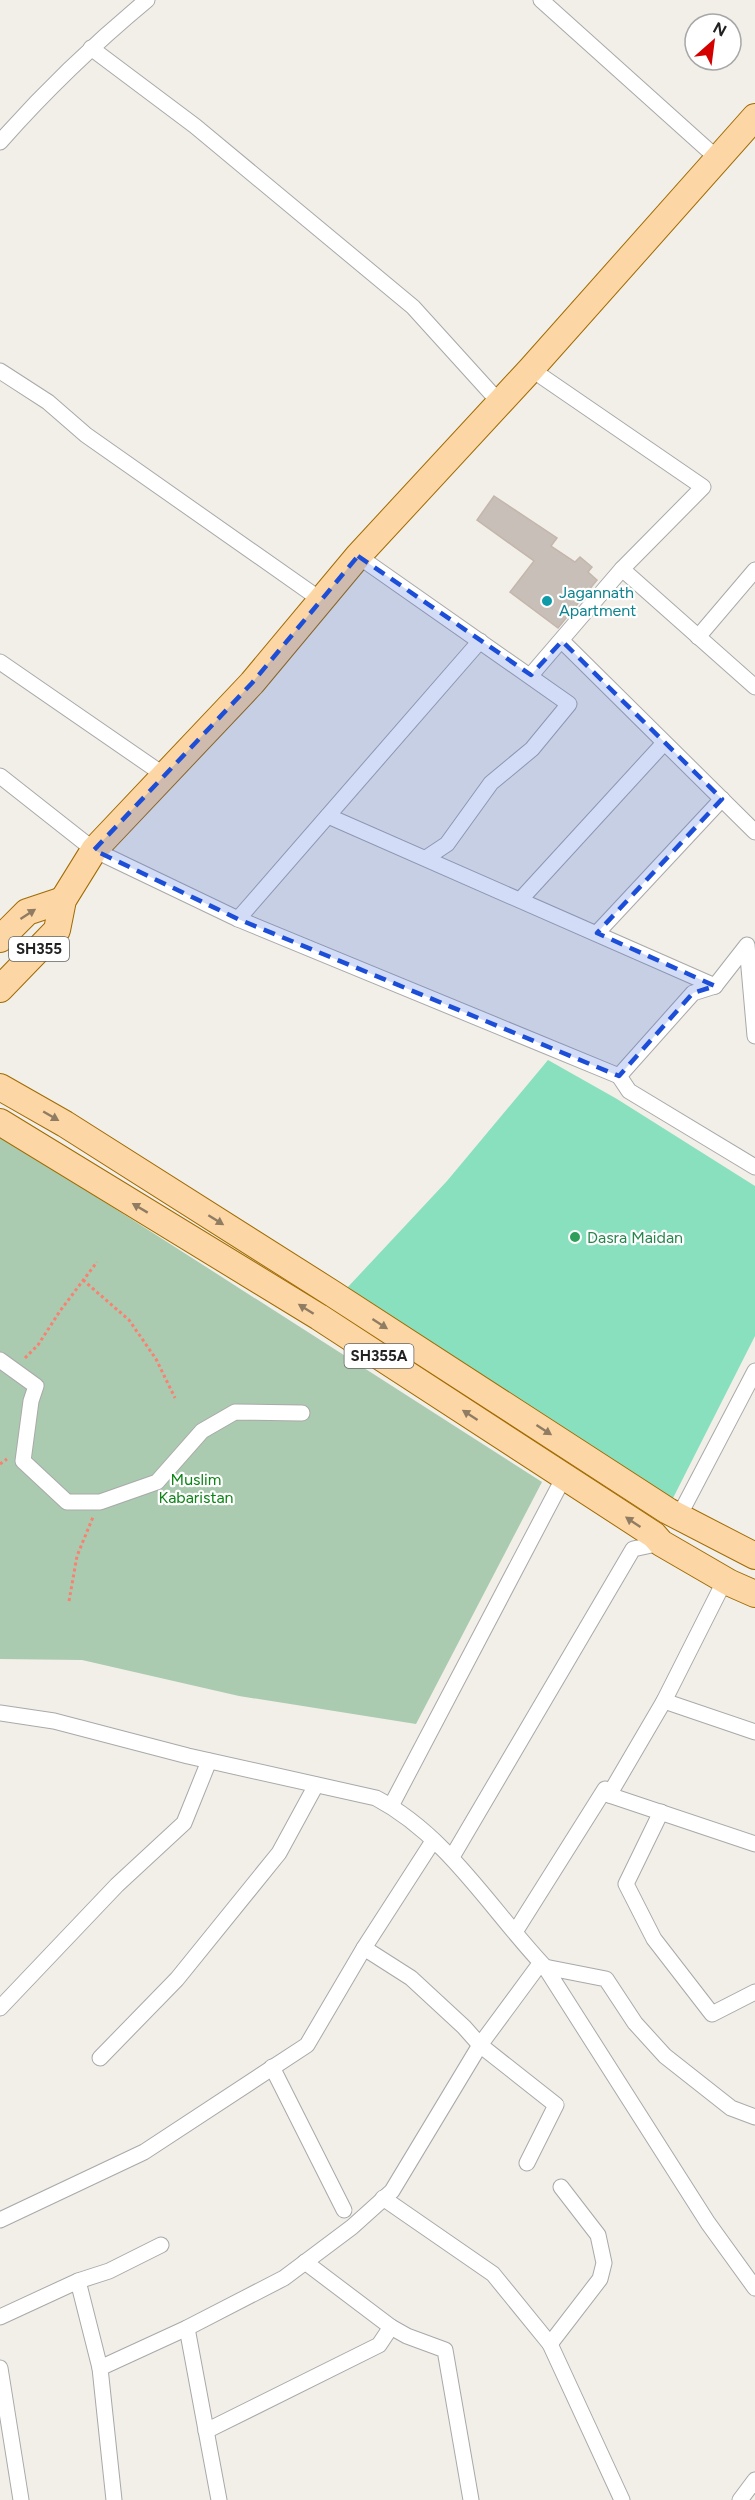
<svg xmlns="http://www.w3.org/2000/svg" width="755" height="2500" font-family="Figtree,sans-serif">
<style>
.cemetery{fill:#aacbaf}
.pitch{fill:#88e0be}
.building{fill:#c7bfb8;stroke:#c4b6ab;stroke-width:1.5}
.lines{fill:none;stroke-linecap:round;stroke-linejoin:round}
.street-casing{stroke:#a9a9a9;stroke-width:17}
.primary-casing{stroke:#a06b00;stroke-width:28}
.path{stroke:#fa8072;stroke-width:3;stroke-dasharray:3 3;stroke-linecap:butt}
.street{stroke:#fff;stroke-width:15}
.primary{stroke:#fcd6a4;stroke-width:26}
.oneway{fill:#8f7c63}
.marked{fill:#1d4ed8;fill-opacity:0.2;stroke:#1d4ed8;stroke-width:4.5;stroke-dasharray:12 8;stroke-linejoin:round}
.culture-dot{fill:#0f9aa8;stroke:#fff;stroke-width:2}
.leisure-dot{fill:#2e9e5b;stroke:#fff;stroke-width:2}
.labels{text-anchor:middle;stroke-width:4.5;stroke-linejoin:round;paint-order:stroke}
.shield{fill:#fff;stroke:#646464;stroke-width:1.5}
.shield-label{font-size:15px;font-weight:bold;fill:#222}
.culture-label{font-size:16px;fill:#0d838f;stroke:#fff;text-anchor:start}
.leisure-label{font-size:16px;fill:#27864d;stroke:#fff;text-anchor:start}
.park-label{font-size:16px;fill:#0c8416;stroke:#fff}
</style>
<rect width="100%" height="100%" fill="#f2efe9"/>
<polygon class="cemetery" points="0,1135 542,1482 416,1724 239,1696 82,1660 0,1659"/>
<polygon class="pitch" points="548,1060 617,1099 755,1186 755,1336 669,1506 347,1288 447,1181"/>
<polygon class="building" points="494,496 557,538 551,546 575,562 580,557 592,567 588,572 597,580 558,628 510,592 534,561 477,520"/>
<g class="lines">
<g class="street-casing">
<g id="street">
<polyline points="541,0 718,159"/>
<polyline points="91,48 195,126 413,307 500,403"/>
<path d="M0 142C46 90 94 44 147 0"/>
<polyline points="531,369 703,487 622,569"/>
<polyline points="0,371 48,402 86,435 321,600"/>
<polyline points="358,556 569,704 532,749 491,783 447,844 426,858"/>
<polyline points="698,637 755,570"/>
<polyline points="562,641 755,832"/>
<polyline points="0,662 164,775"/>
<polyline points="531,675 622,569 755,687"/>
<polyline points="0,776 94,850 238,919 619,1076 693,993 715,986"/>
<polyline points="328,816 715,986 747,945 755,1036"/>
<polyline points="521,899 664,743"/>
<polyline points="238,919 480,641"/>
<polyline points="597,933 722,799"/>
<polyline points="619,1076 629,1091 755,1167"/>
<polyline points="0,1360 36,1386 31,1401 23,1461 67,1502 100,1502 157,1482 202,1431 235,1412 302,1413"/>
<polyline points="679,1516 755,1371"/>
<polyline points="725,1580 664,1701 609,1795 755,1844"/>
<polyline points="664,1701 755,1732"/>
<path d="M0 1713 54 1721 188 1756 376 1798C448 1836 491 1910 545 1967L539 1965 480 2045 464 2027 411 1978 364 1948 307 2045 144 2152 0 2220"/>
<polyline points="391,1806 565,1475"/>
<polyline points="661,1812 626,1884 654,1939 712,2014 755,1992"/>
<polyline points="452,1857 633,1549 661,1543"/>
<polyline points="515,1932 605,1789 609,1795"/>
<polyline points="364,1948 433,1841"/>
<polyline points="0,2008 117,1885 184,1823 209,1761"/>
<polyline points="100,2058 177,1979 279,1853 316,1785"/>
<polyline points="272,2067 344,2210"/>
<polyline points="755,2117 731,2108 665,2056 635,2023 606,1979 545,1967 708,2223 755,2288"/>
<polyline points="383,2198 493,2274 550,2344 622,2500"/>
<polyline points="305,2262 391,2327 407,2336 445,2350 471,2500"/>
<polyline points="78,2281 109,2271 161,2245"/>
<polyline points="0,2317 78,2281 100,2368"/>
<polyline points="187,2328 219,2500"/>
<polyline points="550,2344 600,2279 604,2263 598,2235 561,2187"/>
<polyline points="0,2368 21,2500"/>
<polyline points="206,2431 379,2345 391,2327"/>
<polyline points="114,2500 100,2368 187,2328 284,2278 352,2227 392,2191 480,2045 556,2105 527,2163"/>
<polyline points="740,2500 755,2480"/>
</g>
</g>
<g class="primary-casing">
<g id="primary">
<polyline points="0,939 27,912 63,900"/>
<polyline points="0,989 57,930 63,900 94,850 252,683 358,556 531,369 755,117"/>
<polyline points="0,1087 65,1124 330,1292 668,1511 755,1556"/>
<polyline points="0,1122 319,1317 654,1535 661,1543 730,1583 755,1594"/>
</g>
</g>
<g class="path">
<polyline points="83,1280 129,1320 156,1359 175,1398"/>
<polyline points="25,1358 38,1345 60,1311 97,1262"/>
<polyline points="0,1464 7,1459"/>
<polyline points="69,1601 77,1556 93,1517"/>
</g>
<use href="#street" class="street"/>
<use href="#primary" class="primary"/>
</g>
<defs><path id="oneway-solid" d="M-6-.8H1V-3.2L6.5 0L1 3.2V.8H-6Z" transform="scale(1.5)"/></defs>
<g class="oneway">
<use href="#oneway-solid" transform="translate(28 914) rotate(-33)"/>
<use href="#oneway-solid" transform="translate(51 1116) rotate(30)"/>
<use href="#oneway-solid" transform="translate(140 1208) rotate(-149)"/>
<use href="#oneway-solid" transform="translate(216 1220) rotate(32)"/>
<use href="#oneway-solid" transform="translate(306 1309) rotate(-148)"/>
<use href="#oneway-solid" transform="translate(380 1324) rotate(33)"/>
<use href="#oneway-solid" transform="translate(470 1415) rotate(-147)"/>
<use href="#oneway-solid" transform="translate(544 1430) rotate(33)"/>
<use href="#oneway-solid" transform="translate(633 1522) rotate(-146)"/>
</g>
<path class="marked" d="M358 556 531 675 562 641 722 799 597 933 715 986 693 993 619 1076 238 919 94 850 252 683Z"/>
<circle class="culture-dot" cx="547" cy="601" r="6"/>
<circle class="leisure-dot" cx="575" cy="1237" r="6"/>
<g class="labels">
<g class="shield">
<rect x="9" y="937" width="60" height="24" rx="4.5"/>
<rect x="344.5" y="1344" width="69" height="24" rx="4.5"/>
</g>
<g class="shield-label">
<text x="39" y="954">SH355</text>
<text x="379" y="1361">SH355A</text>
</g>
<g class="culture-label">
<text x="559" y="598">Jagannath<tspan x="559" dy="18">Apartment</tspan></text>
</g>
<g class="leisure-label">
<text x="587" y="1243">Dasra Maidan</text>
</g>
<g class="park-label">
<text x="196" y="1485">Muslim<tspan x="196" dy="18">Kabaristan</tspan></text>
</g>
</g>
<g transform="translate(713 42) rotate(28)"><circle r="28" fill="#ffffff" stroke="#a7a7a7" stroke-width="1.5"/>
<path d="M0-4.5L10 22L0 15L-10 22Z" fill="#d40000"/>
<text y="-9" font-size="16" font-weight="bold" text-anchor="middle" fill="#222222">N</text>
</g>
</svg>
